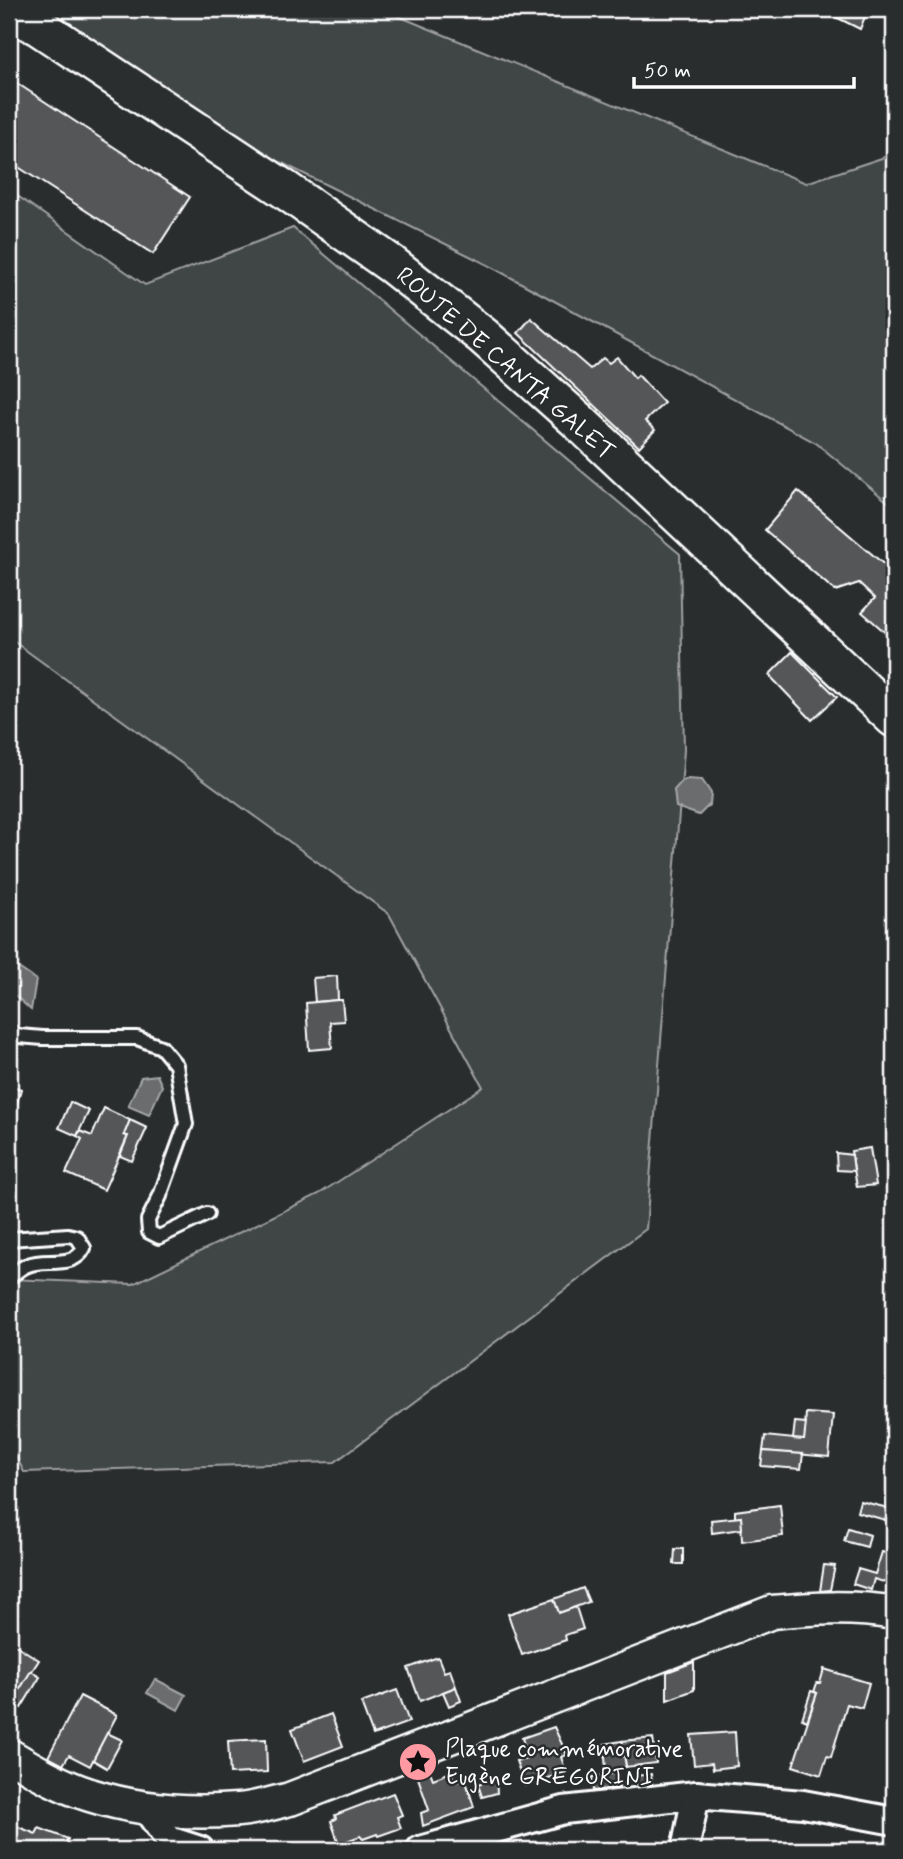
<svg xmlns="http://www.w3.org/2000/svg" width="903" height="1859" font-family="Mynerve,sans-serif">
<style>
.green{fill:#414445;stroke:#a0a2a2;stroke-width:2}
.water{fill:#6a6c6d;stroke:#a6a7a7;stroke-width:2}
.building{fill:#555758;stroke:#fff;stroke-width:2}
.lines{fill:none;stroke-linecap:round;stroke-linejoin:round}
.service-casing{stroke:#fff;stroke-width:18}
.minor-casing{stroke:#fff;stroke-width:32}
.tertiary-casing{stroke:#fff;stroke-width:37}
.secondary-casing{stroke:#fff;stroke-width:42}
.service{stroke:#2a2d2e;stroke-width:12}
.minor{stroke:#2a2d2e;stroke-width:26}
.tertiary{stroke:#2a2d2e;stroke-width:32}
.secondary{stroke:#2a2d2e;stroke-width:37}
.labels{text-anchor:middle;stroke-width:5;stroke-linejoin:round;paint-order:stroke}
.street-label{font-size:24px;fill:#fff;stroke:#2a2d2e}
.poi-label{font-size:24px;fill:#fff;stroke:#2a2d2e;text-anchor:start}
</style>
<rect width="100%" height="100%" fill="#2a2d2e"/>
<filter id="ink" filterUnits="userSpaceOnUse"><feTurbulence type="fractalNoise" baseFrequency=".0143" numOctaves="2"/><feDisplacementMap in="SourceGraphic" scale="14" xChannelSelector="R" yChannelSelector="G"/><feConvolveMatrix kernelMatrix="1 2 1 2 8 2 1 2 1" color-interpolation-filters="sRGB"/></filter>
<g filter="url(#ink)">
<g class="green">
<polygon points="31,9 381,9 806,183 894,154 894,507 816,443 488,265 278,161"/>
<polygon points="9,190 145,285 293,228 680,554 684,750 646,1229 335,1462 24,1472 9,1443 9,1279 133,1284 319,1194 483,1087 389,914 9,638"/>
</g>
<g class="water">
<polygon points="687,779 702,780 711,793 710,804 699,815 676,807 674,790 682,781"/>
<polygon points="10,962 36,980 31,1010 9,990"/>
<polygon points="157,1075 162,1086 149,1115 128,1106 141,1077"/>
<polygon points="155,1679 186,1695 178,1710 147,1693"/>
</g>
<g class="building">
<polygon points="820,9 868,9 860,29"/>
<polygon points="9,78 190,197 153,254 9,161"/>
<polygon points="531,318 590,369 603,358 609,363 617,357 635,378 638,375 664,403 645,421 655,430 639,447 518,333"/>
<polygon points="798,491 894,573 894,640 862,612 875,598 859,583 835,591 765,530"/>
<polygon points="792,652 837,697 812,720 769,675"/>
<polygon points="337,976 338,1000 315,1002 313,978"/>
<polygon points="338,1000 342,1000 344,1021 330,1022 332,1048 309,1050 306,1003"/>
<polygon points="9,1085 21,1089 10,1128 9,1127"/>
<polygon points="70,1102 89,1111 77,1136 59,1128"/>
<polygon points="104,1108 130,1120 124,1135 128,1136 104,1190 66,1173 82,1139 77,1136 80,1131 92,1136"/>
<polygon points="130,1120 147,1128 132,1161 120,1156 128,1136 124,1135"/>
<polygon points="870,1148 876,1185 857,1187 851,1151"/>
<polygon points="836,1153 852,1155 854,1171 837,1170"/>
<polygon points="806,1413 833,1415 829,1457 763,1451 765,1436 804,1440"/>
<polygon points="795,1422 806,1423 804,1440 793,1439"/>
<polygon points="763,1451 803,1454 801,1469 761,1466"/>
<polygon points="860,1501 892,1509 889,1521 857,1512"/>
<polygon points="780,1505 783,1536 742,1541 741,1517 735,1518 735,1511"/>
<polygon points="741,1517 742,1529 712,1533 711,1520"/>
<polygon points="848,1528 870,1535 867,1547 844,1541"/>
<polygon points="675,1549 683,1549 683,1564 674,1564"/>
<polygon points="882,1552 894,1555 894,1585 874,1579 871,1590 853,1584 858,1569 875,1574"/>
<polygon points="824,1565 835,1566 830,1590 820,1591"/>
<polygon points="583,1588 589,1602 559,1613 554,1599"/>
<polygon points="554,1599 559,1613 576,1607 583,1629 565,1635 566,1640 522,1655 508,1614"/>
<polygon points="9,1641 39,1660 12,1702 9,1700"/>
<polygon points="438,1657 444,1672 450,1670 456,1687 420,1701 408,1668"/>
<polygon points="694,1662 694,1690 667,1700 667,1672"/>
<polygon points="824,1669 869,1683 862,1708 847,1704 831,1757 827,1756 821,1775 793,1766 817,1693 814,1692 817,1683 820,1683"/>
<polygon points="31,1671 40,1677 21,1708 12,1702"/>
<polygon points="456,1687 461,1701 449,1706 443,1692"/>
<polygon points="397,1690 409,1722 373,1735 361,1703"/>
<polygon points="811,1691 817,1693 807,1721 802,1719"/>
<polygon points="80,1696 117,1715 90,1766 69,1755 63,1765 48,1757"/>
<polygon points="331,1714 343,1746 304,1761 292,1729"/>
<polygon points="554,1727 567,1755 561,1757 566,1772 525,1786 516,1761 528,1758 522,1738"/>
<polygon points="735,1732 737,1766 713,1769 712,1763 694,1765 691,1735"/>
<polygon points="107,1733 122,1740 107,1768 93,1760"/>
<polygon points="653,1738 656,1763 626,1767 622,1741"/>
<polygon points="266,1739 267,1772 230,1774 228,1741"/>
<polygon points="622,1741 626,1767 606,1770 604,1744"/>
<polygon points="426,1761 433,1779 451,1772 456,1782 465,1778 474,1807 423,1826 421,1813 429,1810 414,1766"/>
<polygon points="617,1773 619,1787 593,1791 592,1777"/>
<polygon points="651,1774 652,1784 636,1784 635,1776"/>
<polygon points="496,1778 497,1793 482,1797 478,1784"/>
<polygon points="393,1793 402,1815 397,1817 401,1828 378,1836 377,1834 363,1839 360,1836 339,1844 331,1821 336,1819 335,1815"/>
<polygon points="11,1824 36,1834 39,1828 68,1839 63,1850 21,1850 9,1845"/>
</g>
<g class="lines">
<g class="service-casing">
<g id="service">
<polyline points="9,1031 19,1036 43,1038 137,1038 161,1047 176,1065 186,1124 160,1196 148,1220 149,1232 159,1237 207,1214"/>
<path d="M9 1239 68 1235 77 1237 84 1248C74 1269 46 1258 28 1265 21 1267 14 1274 9 1278"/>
</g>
</g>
<g class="minor-casing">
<g id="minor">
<polyline points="145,1807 169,1840 200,1850"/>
<polyline points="420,1850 564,1810 696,1795 803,1804 894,1821"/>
<polyline points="685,1850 696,1795"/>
</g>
</g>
<g class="tertiary-casing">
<path id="tertiary" d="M9 1755C34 1770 61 1786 90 1795 137 1810 189 1814 238 1810 255 1809 273 1803 290 1799L772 1612C813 1608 853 1606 894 1613"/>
</g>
<g class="secondary-casing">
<polyline id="secondary" points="9,11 38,26 284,189 391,264 483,336 575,418 894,718"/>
</g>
<use href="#service" class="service"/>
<use href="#minor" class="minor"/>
<use href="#tertiary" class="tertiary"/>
<use href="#secondary" class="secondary"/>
</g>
</g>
<defs>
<g id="sight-disc" transform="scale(2.0125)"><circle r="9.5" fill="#ff9aa2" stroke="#2a2d2e"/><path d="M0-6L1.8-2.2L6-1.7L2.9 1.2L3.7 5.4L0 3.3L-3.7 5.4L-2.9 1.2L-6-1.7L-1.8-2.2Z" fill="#111"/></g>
</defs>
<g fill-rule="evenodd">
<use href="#sight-disc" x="418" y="1762"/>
</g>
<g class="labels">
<g class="street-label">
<text transform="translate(506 363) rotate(41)" y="8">ROUTE DE CANTA GALET</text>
</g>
<g class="poi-label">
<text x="445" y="1756">Plaque commémorative<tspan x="445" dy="28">Eugène GREGORINI</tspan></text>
</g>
</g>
<rect width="903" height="1859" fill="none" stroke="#2a2d2e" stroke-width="35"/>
<rect x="18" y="18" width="868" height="1824" fill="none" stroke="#fff" stroke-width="2.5" filter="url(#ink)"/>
<path d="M634 77v10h220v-10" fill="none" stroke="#ffffff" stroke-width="3.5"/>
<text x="644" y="77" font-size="21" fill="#ffffff" stroke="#2a2d2e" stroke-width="5" paint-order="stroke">50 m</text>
</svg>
